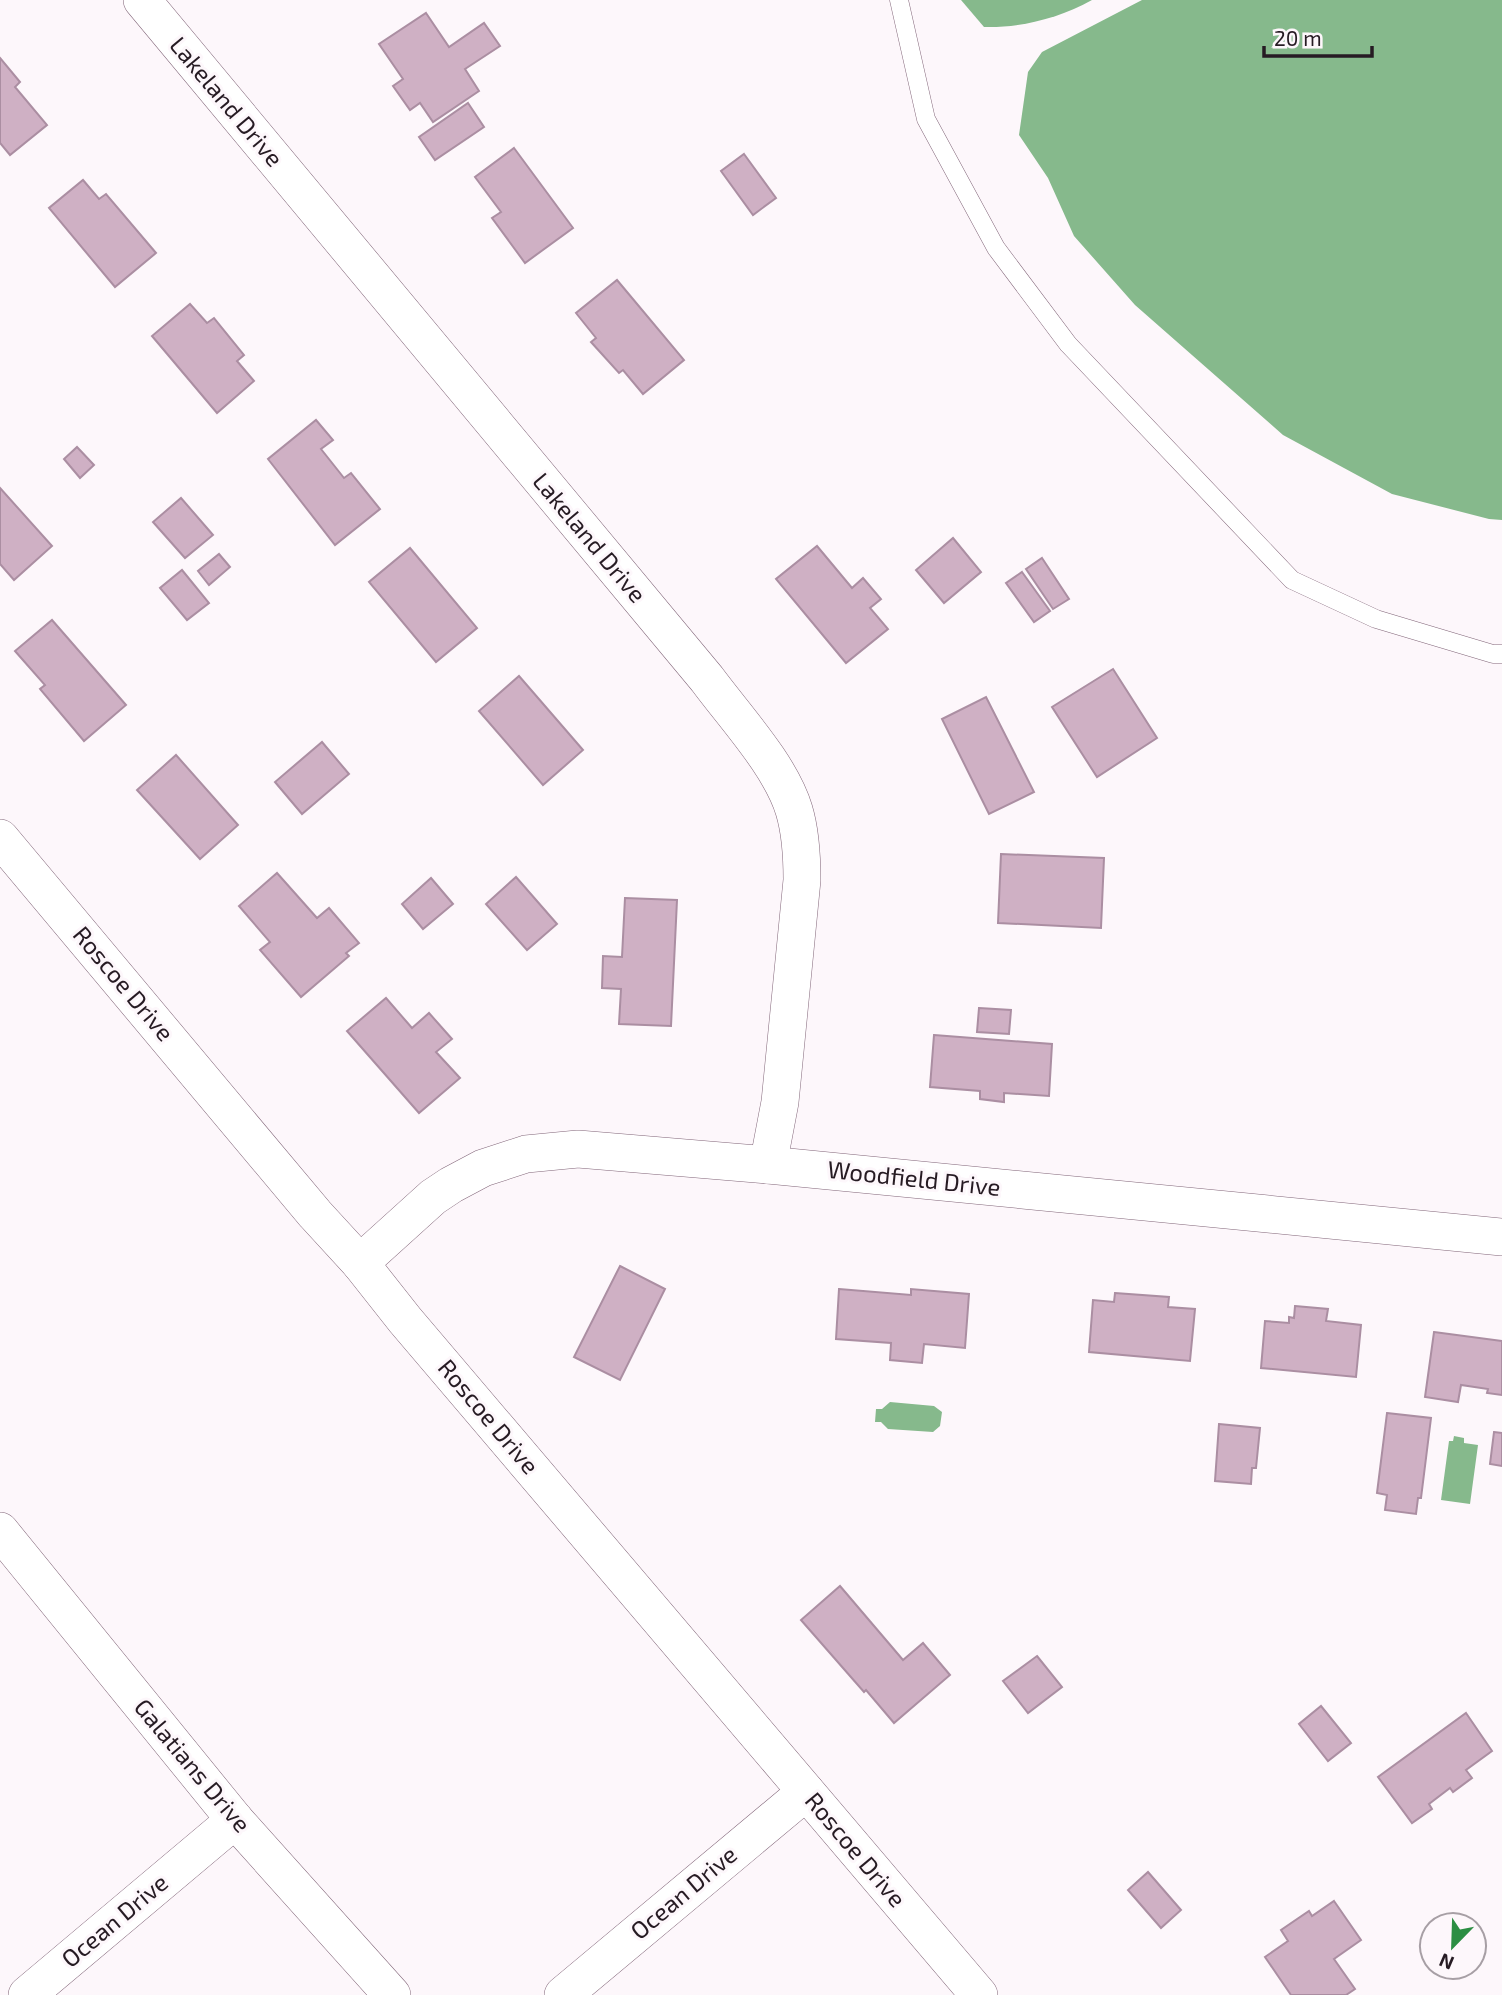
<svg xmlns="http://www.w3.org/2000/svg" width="1502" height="1995" font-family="'Exo 2',sans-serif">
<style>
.water{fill:#86b98c}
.building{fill:#cfb0c4;stroke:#ab8ea2;stroke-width:2}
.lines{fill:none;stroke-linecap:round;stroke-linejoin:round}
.lane-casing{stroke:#826679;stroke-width:19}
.street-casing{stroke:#826679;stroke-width:38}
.lane{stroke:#fff;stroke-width:18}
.street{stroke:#fff;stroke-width:37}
.labels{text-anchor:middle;stroke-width:6;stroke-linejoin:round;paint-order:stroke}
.street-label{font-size:24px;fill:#261b23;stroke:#fdf7fb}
</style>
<rect width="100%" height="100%" fill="#fdf7fb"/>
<g class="water">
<path d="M961 0H1092C1059 18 1022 28 984 27Z"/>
<polygon points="1142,0 1502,0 1502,520 1489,519 1392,494 1283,435 1135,305 1074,236 1048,178 1019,135 1028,72 1042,52"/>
<polygon points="890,1402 934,1406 942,1412 940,1426 933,1432 888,1429 881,1422 875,1422 876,1409 882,1409"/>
<polygon points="1454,1436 1464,1438 1464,1443 1478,1445 1470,1504 1441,1500 1449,1441 1453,1441"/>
</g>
<g class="building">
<polygon points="426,13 449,47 484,23 500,46 465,69 479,91 433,122 420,103 410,110 393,86 403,79 379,44"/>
<polygon points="0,58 20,82 15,87 47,125 10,155 0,143"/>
<polygon points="468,103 484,127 435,160 419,137"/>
<polygon points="514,148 573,228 525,263 492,218 501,212 475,177"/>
<polygon points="744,154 776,198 753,215 721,171"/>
<polygon points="83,180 99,199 106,194 156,253 115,287 49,208"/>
<polygon points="617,280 684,360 643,394 623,370 619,373 591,342 596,338 576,313"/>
<polygon points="190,304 207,323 214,318 244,355 237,361 254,381 217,413 152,336"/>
<polygon points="316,420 333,440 321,449 344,478 351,473 380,509 335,545 268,459"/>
<polygon points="77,447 94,465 80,478 64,459"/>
<polygon points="0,488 52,546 14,580 0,564"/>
<polygon points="181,498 213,535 185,558 153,522"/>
<polygon points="953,538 981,572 944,603 916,570"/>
<polygon points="817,546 852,588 863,578 881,599 870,608 888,629 846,663 776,579"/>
<polygon points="410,548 477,628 436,662 369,582"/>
<polygon points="219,554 230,567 209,585 198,571"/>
<polygon points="1042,558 1069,599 1053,609 1026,569"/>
<polygon points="182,570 209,603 187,620 160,588"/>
<polygon points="1022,572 1050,611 1034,622 1006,583"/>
<polygon points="52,620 126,705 84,741 40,689 45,685 15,651"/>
<polygon points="1113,669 1157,738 1097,777 1052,707"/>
<polygon points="519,676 583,750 543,785 479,711"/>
<polygon points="986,697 1034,792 989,814 942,719"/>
<polygon points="322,742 349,774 302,814 275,782"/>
<polygon points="176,755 238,825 200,859 137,790"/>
<polygon points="1001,854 1104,858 1101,928 998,923"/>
<polygon points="277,873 317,918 329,908 359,943 346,953 349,956 301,997 260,950 270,942 239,906"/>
<polygon points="516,877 557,924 527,950 486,904"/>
<polygon points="431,878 453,904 423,929 402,904"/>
<polygon points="625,898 677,900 671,1026 619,1024 621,989 602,988 603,956 622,957"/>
<polygon points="386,998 412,1028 429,1013 452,1039 436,1052 460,1078 419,1113 347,1031"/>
<polygon points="979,1008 1011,1010 1009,1034 977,1032"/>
<polygon points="934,1035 1052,1044 1049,1096 1004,1093 1004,1102 980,1099 980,1091 930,1087"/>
<polygon points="620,1266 665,1289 620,1380 574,1357"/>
<polygon points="839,1289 911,1295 911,1289 969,1294 965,1348 924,1344 922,1363 890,1360 891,1343 836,1339"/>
<polygon points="1115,1293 1169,1297 1168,1307 1195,1309 1190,1361 1089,1352 1093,1300 1114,1302"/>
<polygon points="1295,1306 1328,1309 1326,1321 1361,1325 1356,1377 1261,1368 1265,1321 1289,1323 1289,1317 1294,1318"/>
<polygon points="1434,1332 1502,1341 1502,1395 1487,1393 1488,1389 1461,1385 1458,1402 1425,1397"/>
<polygon points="1387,1413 1431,1418 1421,1498 1418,1498 1416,1514 1385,1510 1387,1495 1377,1493"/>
<polygon points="1219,1424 1260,1428 1256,1468 1252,1468 1251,1484 1215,1481"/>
<polygon points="1494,1432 1502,1433 1502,1466 1490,1464"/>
<polygon points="840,1586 903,1660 923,1643 950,1675 894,1723 866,1690 864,1692 801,1620"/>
<polygon points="1037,1656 1062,1687 1028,1713 1003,1681"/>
<polygon points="1321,1706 1351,1743 1328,1761 1299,1724"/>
<polygon points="1466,1713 1492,1751 1466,1770 1472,1778 1453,1792 1450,1788 1429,1804 1432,1809 1412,1823 1378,1777"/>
<polygon points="1148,1872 1181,1910 1161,1928 1128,1890"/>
<polygon points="1334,1901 1361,1940 1334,1959 1355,1989 1346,1995 1291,1995 1265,1957 1288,1941 1281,1930 1309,1911 1312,1916"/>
</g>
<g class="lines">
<g class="lane-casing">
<polyline id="lane" points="899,0 926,119 996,248 1068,344 1292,580 1376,619 1493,654 1502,654"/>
</g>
<g class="street-casing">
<g id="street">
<path d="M142 0 707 679C735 717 781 766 794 810 801 833 802 856 802 880L780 1102 768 1165"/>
<polyline points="0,838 315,1214 360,1263 405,1320 979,1995"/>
<polyline points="360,1263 433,1197 451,1185 483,1168 526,1154 578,1149 768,1165 1502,1237"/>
<polyline points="0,1531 235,1820 392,1995"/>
<polyline points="27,1995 235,1820"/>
<polyline points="563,1995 806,1792"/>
</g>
</g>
<use href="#lane" class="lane"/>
<use href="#street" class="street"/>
</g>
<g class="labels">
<g class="street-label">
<text transform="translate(226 102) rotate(50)" y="8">Lakeland Drive</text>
<text transform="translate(589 538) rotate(50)" y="8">Lakeland Drive</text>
<text transform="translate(123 984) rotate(50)" y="8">Roscoe Drive</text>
<text transform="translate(914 1179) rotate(6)" y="8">Woodfield Drive</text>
<text transform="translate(488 1417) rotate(50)" y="8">Roscoe Drive</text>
<text transform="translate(192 1766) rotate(50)" y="8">Galatians Drive</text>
<text transform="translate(855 1850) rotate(50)" y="8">Roscoe Drive</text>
<text transform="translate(684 1893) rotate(-40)" y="8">Ocean Drive</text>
<text transform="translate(115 1921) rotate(-40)" y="8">Ocean Drive</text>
</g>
</g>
<g transform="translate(1453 1946) rotate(203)"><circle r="33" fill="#fdf7fb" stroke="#a79fa5" stroke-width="2"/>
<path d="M0-5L12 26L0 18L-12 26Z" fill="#2b8e43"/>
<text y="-10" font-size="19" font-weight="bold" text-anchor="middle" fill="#261b23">N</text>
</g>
<path d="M1264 46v10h108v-10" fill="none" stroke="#261b23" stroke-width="3.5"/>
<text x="1274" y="46" font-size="21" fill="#261b23" stroke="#fdf7fb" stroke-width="5" paint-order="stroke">20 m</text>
</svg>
